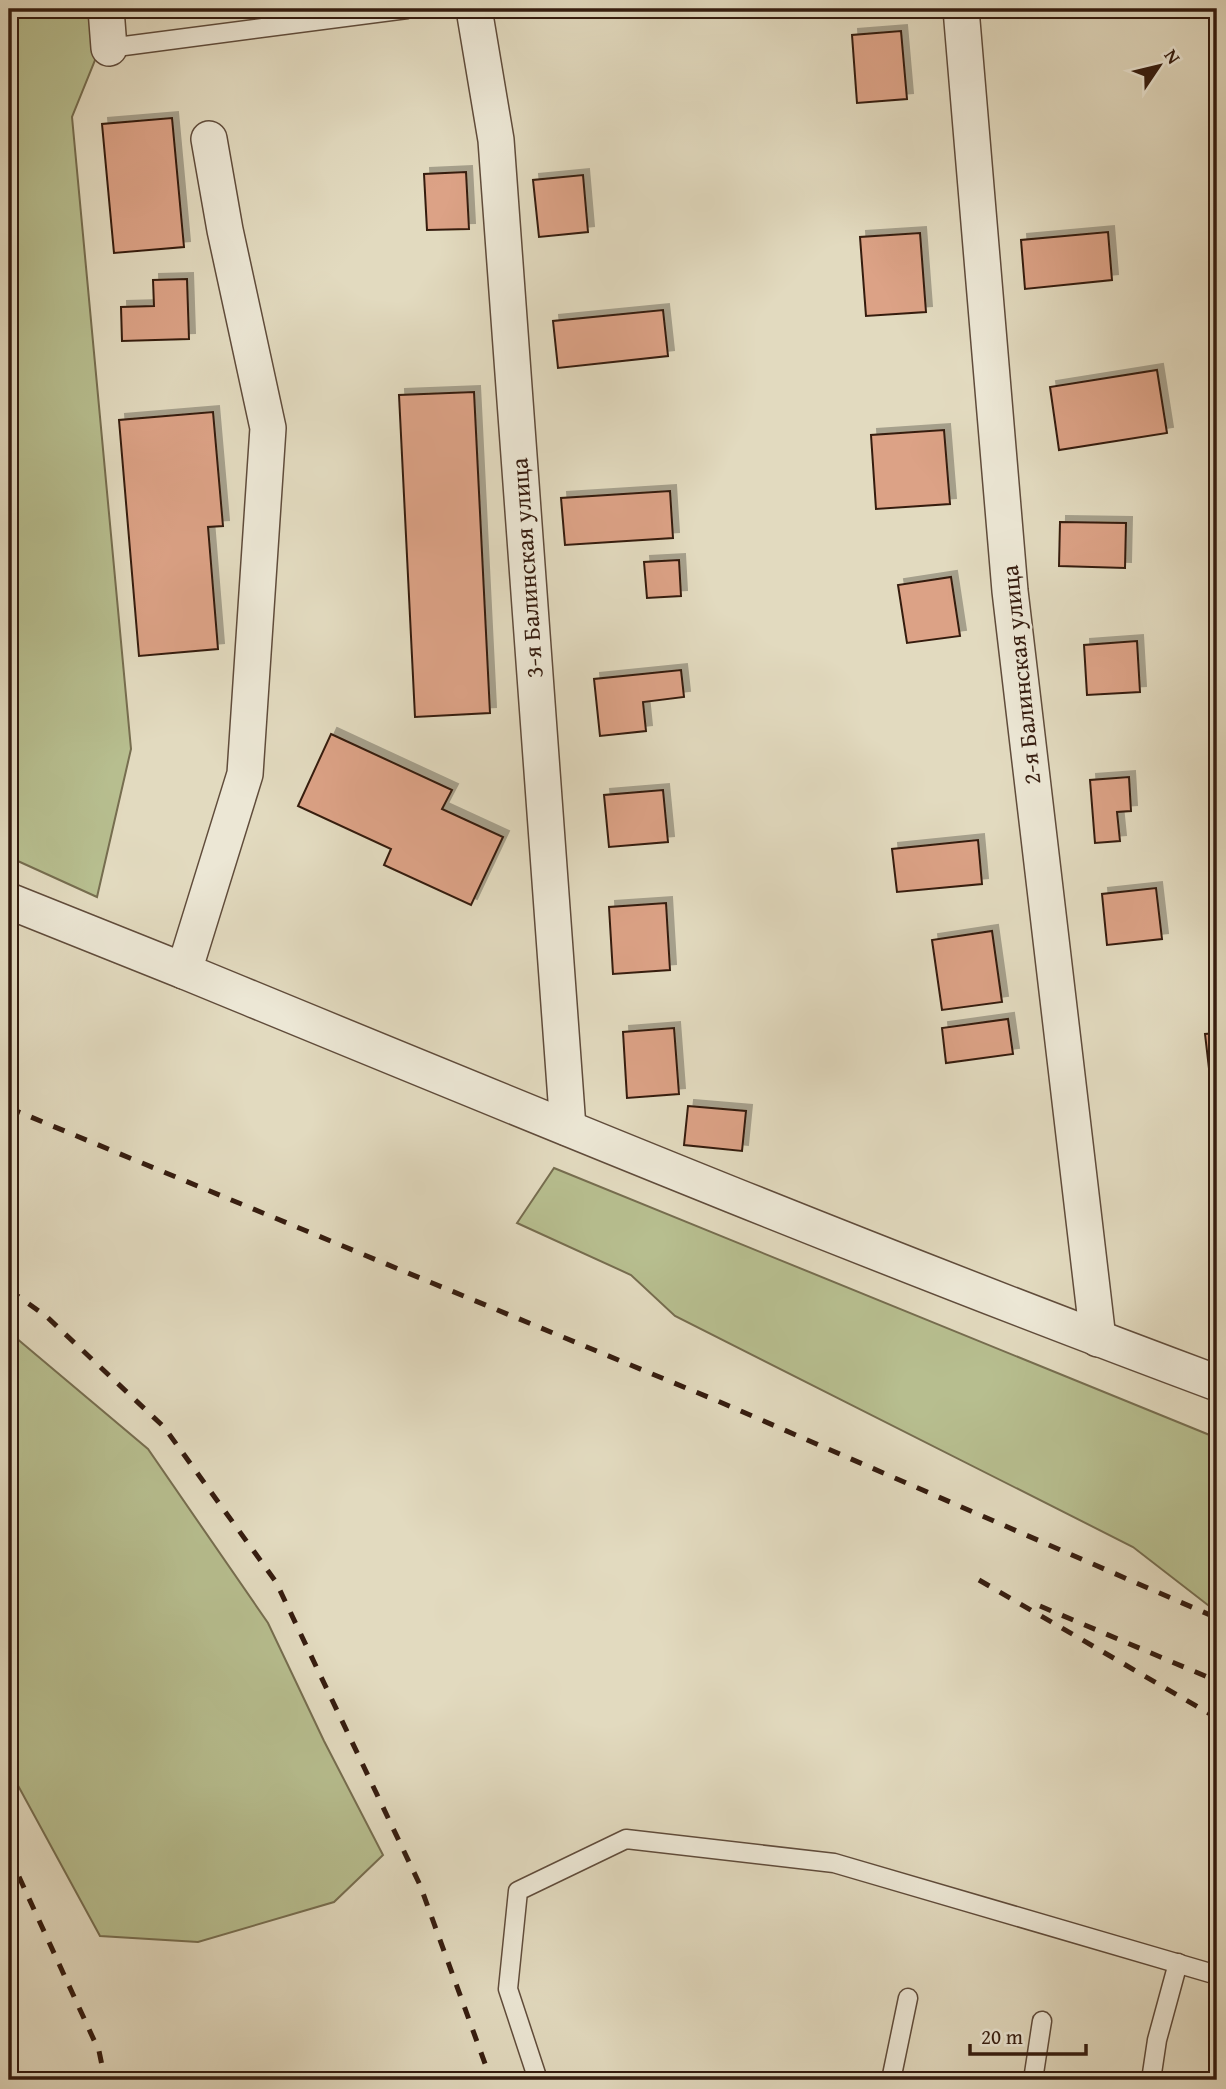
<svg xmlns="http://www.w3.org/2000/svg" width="1226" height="2089" font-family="'Gentium Book Plus',serif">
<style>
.green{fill:#b7be8f;stroke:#766d4f;stroke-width:2}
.building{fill:#dca286;stroke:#351c0f;stroke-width:2;filter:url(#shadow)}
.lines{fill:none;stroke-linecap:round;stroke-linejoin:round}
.service-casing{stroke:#604c3b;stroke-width:21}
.minor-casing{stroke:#604c3b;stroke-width:38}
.service{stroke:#ece7d5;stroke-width:18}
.minor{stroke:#ece7d5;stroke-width:35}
.rail{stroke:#351c0f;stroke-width:5;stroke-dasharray:12 12;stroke-linecap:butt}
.labels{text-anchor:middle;stroke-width:5;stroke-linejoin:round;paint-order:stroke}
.street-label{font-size:24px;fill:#351c0f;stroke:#ece7d5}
</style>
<defs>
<filter id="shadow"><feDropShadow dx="6" dy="-6" stdDeviation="0" flood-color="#0004"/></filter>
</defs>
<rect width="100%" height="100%" fill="#e2dabf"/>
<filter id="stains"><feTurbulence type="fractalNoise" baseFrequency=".00286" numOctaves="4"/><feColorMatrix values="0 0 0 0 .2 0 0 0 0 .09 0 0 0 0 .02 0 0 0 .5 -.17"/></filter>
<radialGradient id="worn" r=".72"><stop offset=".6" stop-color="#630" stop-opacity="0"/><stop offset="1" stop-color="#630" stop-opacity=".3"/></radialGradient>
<g class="green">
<polygon points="9,9 89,9 95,60 72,117 131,749 97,897 9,857"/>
<polygon points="554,1168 1217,1438 1217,1605 1213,1609 1133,1547 675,1316 631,1275 517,1223"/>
<polygon points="9,1332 148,1449 268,1623 324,1741 383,1855 334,1902 198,1942 100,1936 9,1769"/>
</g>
<g class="building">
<polygon points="1106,9 1181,9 1182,13 1106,16"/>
<polygon points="901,31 907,99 857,103 852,35"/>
<polygon points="172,118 184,247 114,253 102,124"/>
<polygon points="466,172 469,229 427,230 424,174"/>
<polygon points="583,175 588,232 539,237 533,180"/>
<polygon points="1108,232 1112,280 1025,289 1021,240"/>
<polygon points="920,233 926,312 866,316 860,237"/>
<polygon points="187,279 189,339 122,341 121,307 154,306 153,280"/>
<polygon points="663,310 668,356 558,368 553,321"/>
<polygon points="1157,370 1167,433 1059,450 1050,387"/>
<polygon points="474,392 490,713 415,717 399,395"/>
<polygon points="213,412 223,526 208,527 218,649 139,656 119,420"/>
<polygon points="944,430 950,504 876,509 871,435"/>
<polygon points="670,491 673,538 565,545 561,498"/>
<polygon points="1060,522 1126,523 1125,568 1059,566"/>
<polygon points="679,560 681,596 647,598 644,562"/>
<polygon points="951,577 960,636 907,643 898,585"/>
<polygon points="1137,641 1140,692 1087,695 1084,645"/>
<polygon points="681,670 684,697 643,702 646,731 600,736 594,679"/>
<polygon points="331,734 452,790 442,809 503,837 471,905 384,865 391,849 298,806"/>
<polygon points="1129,777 1131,811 1117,812 1120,841 1095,843 1090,780"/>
<polygon points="663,790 668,842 609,847 604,795"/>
<polygon points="978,840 982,884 897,892 892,849"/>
<polygon points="1156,888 1162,939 1107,945 1102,894"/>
<polygon points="666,903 670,970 613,974 609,907"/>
<polygon points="992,931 1002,1002 942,1010 932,940"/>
<polygon points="1008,1019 1013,1054 946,1063 942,1028"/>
<polygon points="674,1028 679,1094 627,1098 623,1032"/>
<polygon points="1217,1033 1217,1076 1210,1077 1205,1034"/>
<polygon points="688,1106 746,1111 742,1151 684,1145"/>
</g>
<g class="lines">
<g class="service-casing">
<g id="service">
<polyline points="109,48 407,9"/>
<polyline points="538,2080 508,1989 518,1891 626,1839 834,1863 1217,1975"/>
<polyline points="891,2080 908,1998"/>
<polyline points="1033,2080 1042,2021"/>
<polyline points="1151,2080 1157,2040 1178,1963"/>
</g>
</g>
<g class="minor-casing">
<g id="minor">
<polyline points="106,9 109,48"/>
<polyline points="474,9 496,140 568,1128"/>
<polyline points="961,9 1010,591 1098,1339"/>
<path d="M209 139 225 230 268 428 245 774 184 971C527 1112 870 1254 1217 1383"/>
<polyline points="9,901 184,971"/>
</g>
</g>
<use href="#service" class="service"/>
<use href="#minor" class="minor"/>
<g class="rail">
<polyline points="9,1108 720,1402 1217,1618"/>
<polyline points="9,1290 46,1316 164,1427 276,1582 420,1885 491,2080"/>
<polyline points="979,1580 1217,1718"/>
<polyline points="1040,1606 1217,1681"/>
<polyline points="9,1855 99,2051 105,2080"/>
</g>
</g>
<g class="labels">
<g class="street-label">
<text transform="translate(527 568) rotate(-94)" y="8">3-я Балинская улица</text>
<text transform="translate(1021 675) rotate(-96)" y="8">2-я Балинская улица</text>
</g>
</g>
<rect width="1226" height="2089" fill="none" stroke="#e2dabf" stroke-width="35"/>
<rect x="10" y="10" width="1205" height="2068" fill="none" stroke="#351c0f" stroke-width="3.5"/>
<rect x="18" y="18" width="1191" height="2054" fill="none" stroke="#351c0f" stroke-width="2"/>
<g transform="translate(1159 66) rotate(55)" stroke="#ece7d5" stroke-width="5" paint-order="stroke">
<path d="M0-5L12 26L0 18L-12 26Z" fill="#351c0f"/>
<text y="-10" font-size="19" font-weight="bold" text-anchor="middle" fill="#351c0f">N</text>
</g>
<path d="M970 2044v10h116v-10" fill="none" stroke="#351c0f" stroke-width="3.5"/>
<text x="981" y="2044" font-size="21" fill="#351c0f" stroke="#ece7d5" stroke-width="5" paint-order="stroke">20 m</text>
<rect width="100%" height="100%" filter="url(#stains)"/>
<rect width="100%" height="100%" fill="url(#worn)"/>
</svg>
